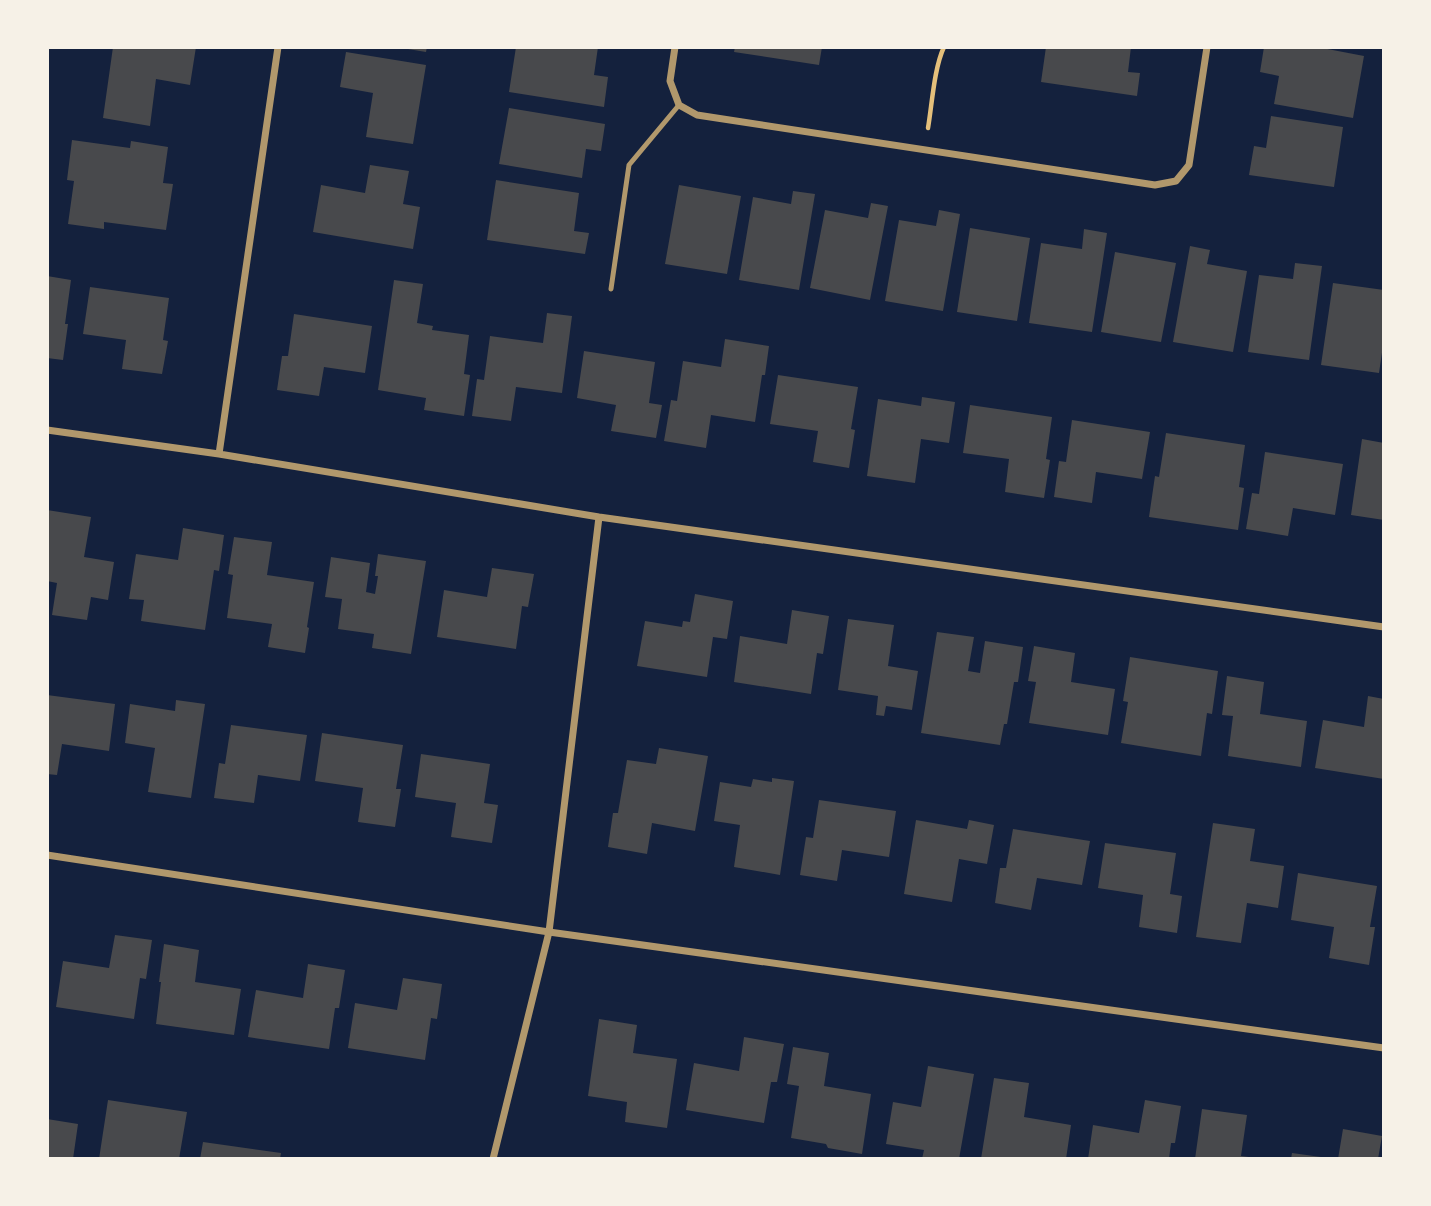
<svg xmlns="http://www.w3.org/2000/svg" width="1431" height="1206" font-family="Jost,sans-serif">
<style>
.building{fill:#48494c}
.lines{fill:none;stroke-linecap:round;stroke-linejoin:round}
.path{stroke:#e5c07b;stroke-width:4.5}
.service{stroke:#b1986c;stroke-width:5}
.minor{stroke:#b1986c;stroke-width:7}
</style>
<rect width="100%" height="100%" fill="#14213d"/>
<!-- building -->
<path class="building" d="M113,47H196L190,85L156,79L150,126L103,118Z
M408,47H427L426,52L408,49Z
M516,47H598L594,75L608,77L604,107L509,92Z
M735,47H822L819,65L734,52Z
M1046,47H1131L1128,72L1140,73L1137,96L1041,82Z
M1264,47H1317L1364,56L1353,118L1274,104L1279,76L1260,72Z
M346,52L426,65L413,144L366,137L373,93L340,87Z
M509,108L605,124L601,151L586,149L582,178L499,164Z
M1271,116L1343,127L1334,187L1249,175L1254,146L1266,148Z
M72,140L130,148L131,141L168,147L163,183L173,184L166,230L104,222V229L68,224L74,181L67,180Z
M370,165L409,171L403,204L420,207L413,249L313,232L321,185L365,193Z
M496,180L579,193L574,231L589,233L585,254L487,240Z
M679,185L741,196L727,274L665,264Z
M793,191L815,194L799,290L739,280L753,197L791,204Z
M871,203L888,206L870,300L810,288L825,210L868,218Z
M939,210L960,214L943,311L885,301L899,220L936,226Z
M970,228L1030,238L1017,321L957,312Z
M1084,229L1107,233L1092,332L1029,323L1041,243L1082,249Z
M1190,246L1210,250L1207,264L1247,271L1233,352L1173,342Z
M1115,252L1176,263L1161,342L1101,332Z
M1295,263L1322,266L1309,360L1248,352L1259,275L1293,279Z
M47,276L71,280L65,324H68L63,360L47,358Z
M394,280L423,284L417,323L433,326L432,330L469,335L464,374L470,375L464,416L424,410L426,398L378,390Z
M1333,283L1384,290V339L1379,373L1321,365Z
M90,287L169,298L163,340L168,341L162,374L122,369L126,340L83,334Z
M547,313L572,316L562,393L516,387L511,421L472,416L477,379L484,380L490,336L543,343Z
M294,314L372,326L365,373L324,367L319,396L277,390L282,356H288Z
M725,339L769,346L765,375H762L755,422L711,415L706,448L664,441L671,400L677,401L683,361L721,367Z
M584,351L655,362L649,403L662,405L656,438L611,431L616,405L577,398Z
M778,375L858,387L851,429L855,430L849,468L813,462L818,431L770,424Z
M922,397L955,402L949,443L921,439L915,483L867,476L878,399L921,406Z
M970,405L1052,417L1046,459L1050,460L1044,498L1005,492L1009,459L963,453Z
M1072,420L1150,432L1142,479L1096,472L1092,503L1054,497L1059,461L1066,462Z
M1166,433L1245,445L1239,487L1244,488L1238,530L1149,517L1155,476L1159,477Z
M1362,439L1384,443V520L1351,515Z
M1265,452L1343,464L1335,515L1293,508L1288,536L1246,529L1252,493L1259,494Z
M47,510L91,517L84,557L114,562L108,600L91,597L87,620L52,615L57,583L47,581Z
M183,528L224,535L219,571L214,570L205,630L141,621L144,600L129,599L136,554L178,560Z
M234,537L272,542L267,575L314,582L307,627L309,628L305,653L268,647L272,624L227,618L233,575L228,574Z
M378,554L426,561L411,654L372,648L374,634L338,629L342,599L325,597L331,557L370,563L366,592L375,594L378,576H375Z
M492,568L534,574L528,607L522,606L516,649L437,637L444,590L487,597Z
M695,594L733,601L727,639L713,637L707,677L637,666L645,621L682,627L683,621L690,622Z
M792,610L829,616L823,654L817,653L811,694L734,682L740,636L787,644Z
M848,619L894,625L888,666L918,671L912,710L886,706L884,716L876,715L878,696L838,690Z
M937,632L974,637L968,671L980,673L985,641L1023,647L1018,682H1014L1007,724H1004L1000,745L921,733Z
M1034,646L1075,653L1071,682L1115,689L1108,735L1029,723L1036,682L1028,681Z
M1130,657L1218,671L1212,714L1207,713L1201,756L1121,743L1128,702L1123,701Z
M1227,676L1264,682L1260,714L1307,721L1301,767L1228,756L1233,716L1222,715Z
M47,695L115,704L109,751L62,744L57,775L47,774Z
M1368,696L1384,699V779L1315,768L1323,720L1364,727Z
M176,700L205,704L191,798L148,792L155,748L125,743L130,704L175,711Z
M231,725L307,735L300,781L258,775L254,803L214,798L219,763L225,764Z
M322,733L403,745L396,789H401L395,827L358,822L363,788L315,781Z
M659,748L708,756L695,831L652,823L647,854L608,847L613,813H618L627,760L656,764Z
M421,754L490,764L484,803L498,805L492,843L451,837L456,803L415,797Z
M772,778L794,781L780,875L734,867L740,825L714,821L720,782L751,787L753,779L772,782Z
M819,800L896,811L889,857L842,850L837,881L800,875L806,837L813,838Z
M916,820L967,829L969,820L994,825L987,864L959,859L952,902L904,894Z
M1213,823L1255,829L1250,861L1284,866L1278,908L1247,903L1241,943L1196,937Z
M1013,829L1090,841L1082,885L1037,878L1031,910L995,903L1000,868H1006Z
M1105,843L1176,853L1170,894L1182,896L1177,933L1139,927L1143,895L1098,888Z
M1298,873L1377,886L1370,927H1375L1369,965L1329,958L1334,927L1291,920Z
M115,935L152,940L146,979L140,978L134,1019L56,1007L63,961L109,968Z
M164,944L199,950L195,982L241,989L234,1035L156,1024L161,982H159Z
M308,964L345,970L339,1008H335L329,1049L248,1037L256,990L303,998Z
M403,978L442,984L437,1019L431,1018L425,1060L348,1048L355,1003L397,1010Z
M599,1019L637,1025L633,1053L677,1059L667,1128L625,1122L627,1102L588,1096Z
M744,1037L784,1044L777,1082H771L764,1123L686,1110L694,1063L739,1071Z
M793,1047L829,1053L824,1086L871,1094L862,1154L828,1148L826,1144L791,1138L799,1086L787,1084Z
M928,1066L974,1074L959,1159H922L924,1150L886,1144L893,1102L921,1107Z
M994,1078L1029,1083L1024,1117L1071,1125L1066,1159H981Z
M108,1100L187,1112L179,1159H99Z
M1145,1100L1181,1106L1175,1143H1171L1169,1159H1088L1093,1125L1139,1133Z
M1202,1109L1247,1115L1241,1156L1249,1157V1159H1195Z
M47,1119L78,1124L73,1159H47Z
M1343,1129L1382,1136L1378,1159H1338Z
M203,1142L281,1153L280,1159H200Z
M1292,1153L1321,1157V1159H1291Z"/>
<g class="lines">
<!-- path -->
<path class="path" d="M928,128C932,105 934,68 944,47"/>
<!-- service -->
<path class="service" d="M611,289L629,165L679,105"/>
<!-- minor -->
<path class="minor" d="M675,47L670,81L679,105L697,115L1155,185L1176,181L1189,165L1207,47
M47,430L219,454L599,517L1384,627
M219,454L278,47
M47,855L549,932L1384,1048
M493,1159L549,932L599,517"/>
</g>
<!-- border -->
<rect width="1431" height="1206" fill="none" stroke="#f6f1e7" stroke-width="98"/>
</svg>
